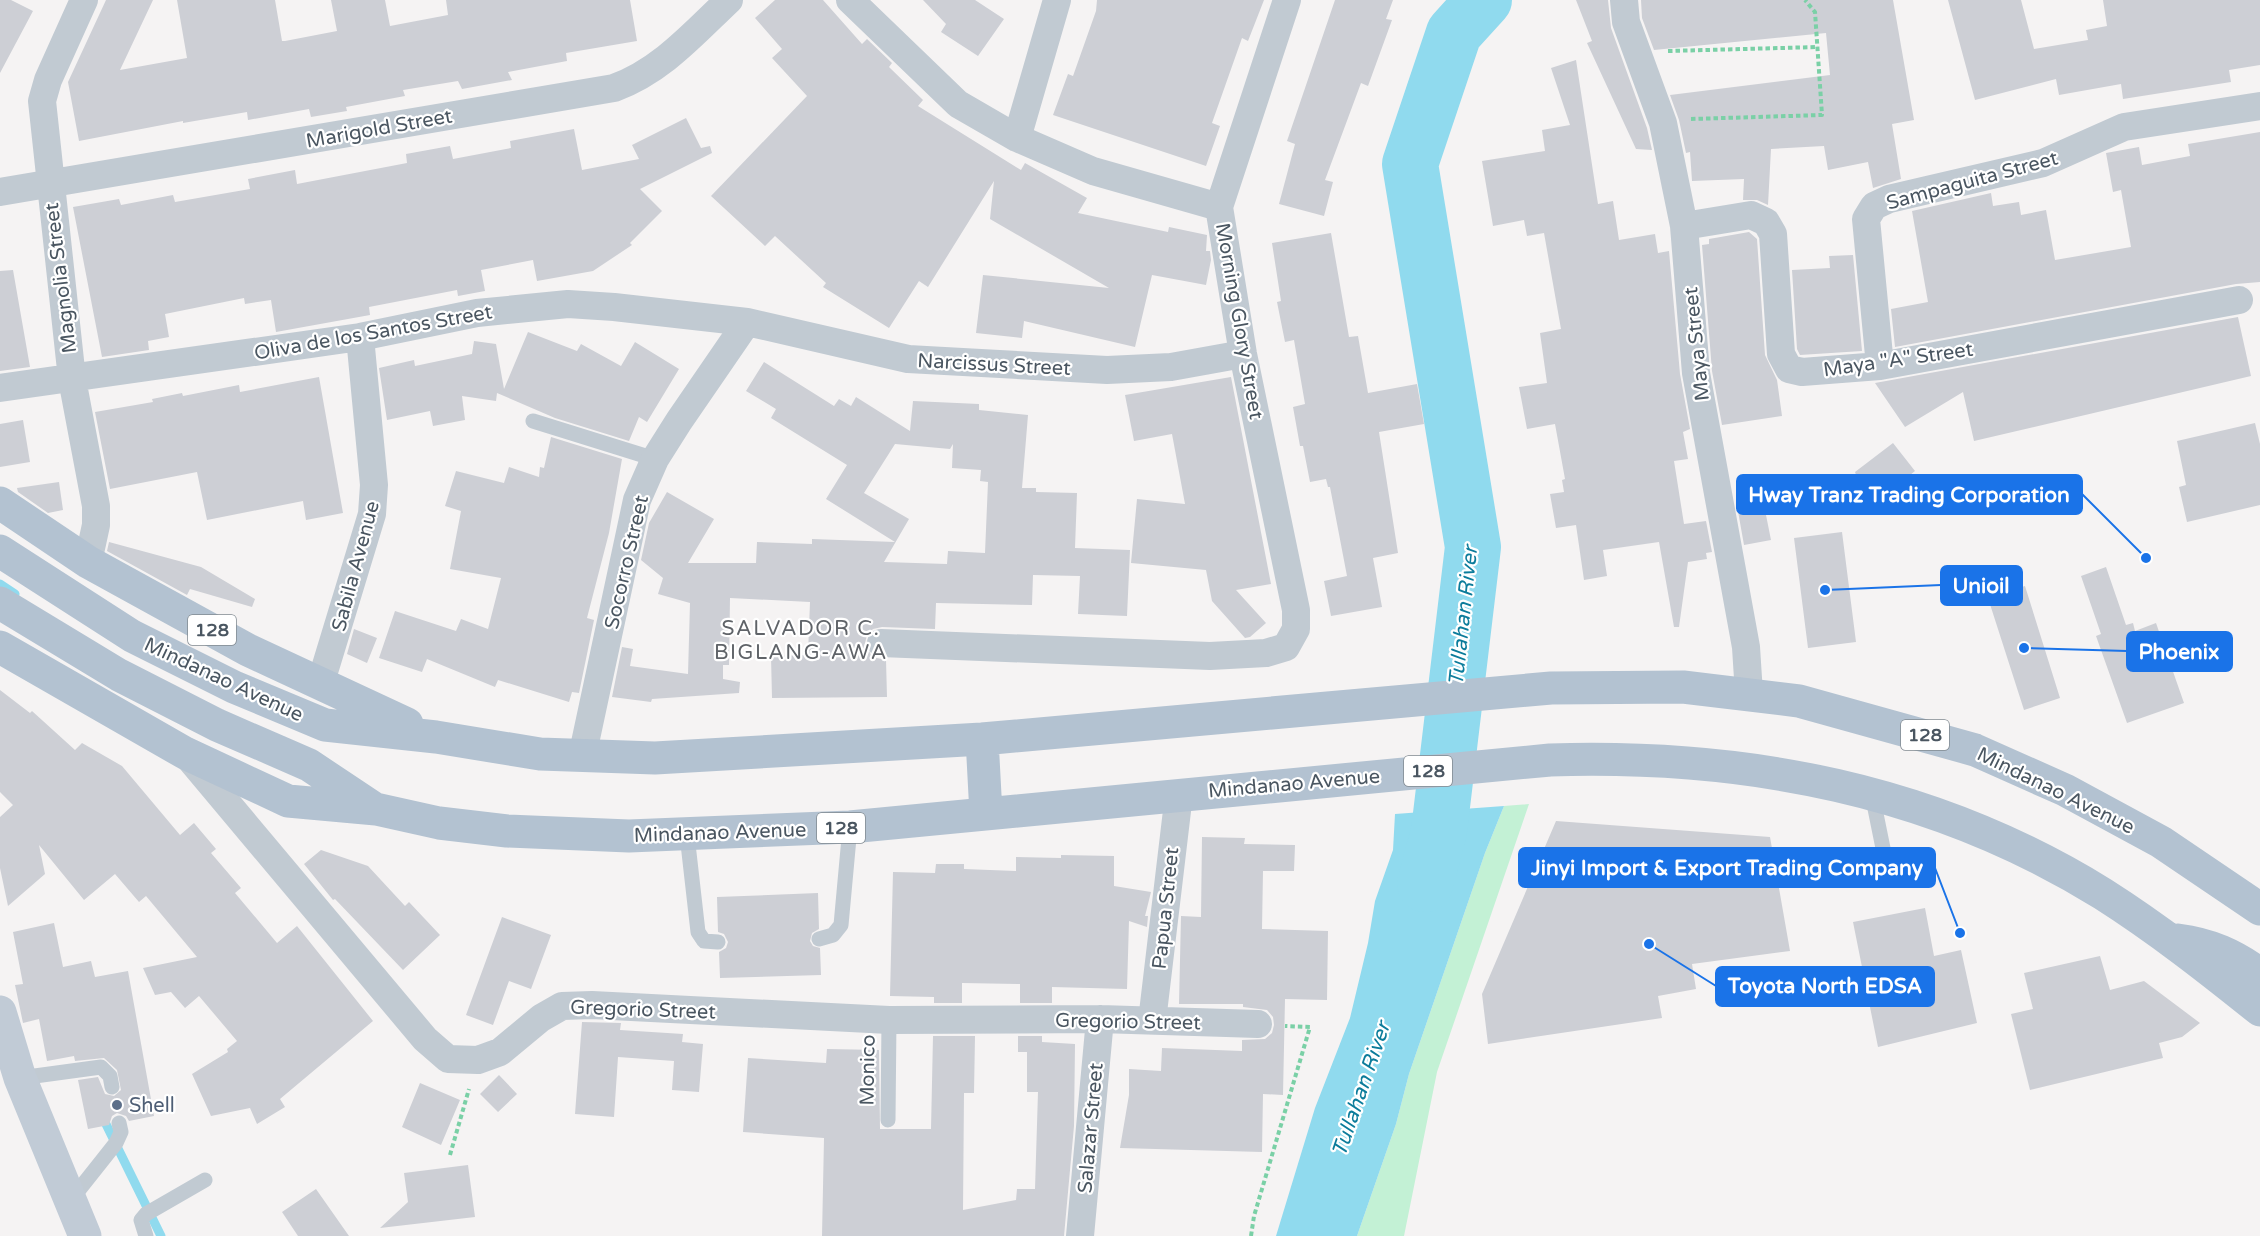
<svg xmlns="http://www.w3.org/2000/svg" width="2260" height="1236" font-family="'Varela Round',sans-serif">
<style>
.green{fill:#c3f1d5}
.water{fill:#90daee}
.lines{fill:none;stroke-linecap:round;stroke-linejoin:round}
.stream{stroke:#90daee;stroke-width:9}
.river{stroke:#90daee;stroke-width:56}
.building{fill:#cdcfd5;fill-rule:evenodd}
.path{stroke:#7ad0a6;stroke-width:4;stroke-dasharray:4.5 3;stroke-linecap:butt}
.lane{stroke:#c1cad2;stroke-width:15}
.street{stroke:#c1cad2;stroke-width:28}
.secondary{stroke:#c1cbd6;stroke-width:33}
.primary{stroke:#b3c2d1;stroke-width:33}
.service-dot{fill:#5c6f8a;stroke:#fff;stroke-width:2}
.labels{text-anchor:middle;stroke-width:4.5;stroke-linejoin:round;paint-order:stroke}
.shield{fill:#fff;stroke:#808990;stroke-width:1.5}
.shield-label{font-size:18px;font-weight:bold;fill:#4a5661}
.street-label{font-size:20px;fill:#4a5661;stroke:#fff}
.service-label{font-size:20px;fill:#4e5e75;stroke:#fff;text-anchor:start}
.water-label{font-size:21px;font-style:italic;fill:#0c7c9b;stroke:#fff}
.neighbourhood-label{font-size:21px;letter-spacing:1.5px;fill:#5f6368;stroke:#fff}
.leader{fill:none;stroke:#1a73e8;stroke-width:2}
.callout-dot{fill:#1a73e8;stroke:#fff;stroke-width:2}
.callout{fill:#1a73e8;stroke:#1a73e8;stroke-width:2}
.callout-label{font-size:21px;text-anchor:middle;font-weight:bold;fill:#fff}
</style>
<rect width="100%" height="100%" fill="#f5f3f3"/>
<!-- green -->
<path class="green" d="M1529,804L1437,1072L1404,1236H1357L1396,1124L1409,1074L1485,853L1504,806Z"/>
<!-- water -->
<path class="water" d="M1504,806L1485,853L1409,1074L1396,1124L1357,1236H1276L1315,1108L1350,1018L1368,943L1375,901L1393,850L1395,814Z"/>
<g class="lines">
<!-- stream -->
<path class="stream" d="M0,584L15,594
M101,1114L161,1236"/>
<!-- river -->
<path class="river" d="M1425,884L1439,831L1473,547L1410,164L1454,33L1484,0"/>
</g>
<!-- building -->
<path class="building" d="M0,0H11L33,11L0,73Z
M106,0H153L120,70L187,58L177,0H275L282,41H285L337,31L331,0H385L390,26L448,15L446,0H630L637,41L566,53L567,61L508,72L512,80L462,89L458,81L403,90L405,96L346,107L347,111L311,117L309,109L248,120L247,112L183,123V121L79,141L68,82Z
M775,0H823L862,44L867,39L892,63L889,67L923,100L918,106L1021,170L1025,163L1087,198L1078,213L1168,232L1169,227L1207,235L1206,251H1210L1211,260L1206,285L1152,275L1135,347L1024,321L1022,338L976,333L983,275L1109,288L990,219L994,181L928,287L919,281L889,328L823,287L826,283L775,236L765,246L711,196L807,96L772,58L782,49L755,18Z
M923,0H975L1004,19L978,56L941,32L946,24Z
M1097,0H1264L1248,41L1242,38L1212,123L1220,126L1206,166L1053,115L1068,74L1073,76L1096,11Z
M1335,0H1393L1386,19L1392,20L1368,86L1361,83L1325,180L1333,182L1324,216L1279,204L1295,144L1287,141Z
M1576,0H1608L1611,28L1647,128L1652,150L1636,149L1587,43L1592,41Z
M1641,0H1893L1914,120L1892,124L1901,179L1873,188L1868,162L1828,170L1824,146L1771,149L1768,205L1757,200H1743L1744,179L1692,181L1690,152L1686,153L1679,120L1670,95L1830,75L1826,33L1654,50L1642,18Z
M1948,0H2021L2034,49L2088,40L2086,30L2107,26L2103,0H2260V65L2229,70L2231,82L2123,99L2121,84L2059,95L2056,79L1975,100Z
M1576,60L1598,204L1613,201L1619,240L1655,234L1658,253L1669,251L1680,374L1690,429L1683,432L1688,459L1674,461L1684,524L1706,521L1712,552L1706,553L1707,559L1688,562L1679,627H1674L1659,542L1603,550L1607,576L1584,580L1576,525L1556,528L1550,494L1564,492L1562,480L1565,479L1555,424L1527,429L1519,387L1547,383L1540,333L1561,329L1544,233L1527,236L1524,220L1493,226L1482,161L1545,151L1542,130L1570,125L1551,68Z
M686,118L701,148L710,146L712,153L640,189L662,211L630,243L632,245L593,271L537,281L533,260L481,270L485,291L458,296L457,290L369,307L370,315L276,332L271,300L245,304L244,298L165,314L169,337L148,341L149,350L102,357L73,207L119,199L121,205L173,195L175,202L250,189L248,179L295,170L297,184L407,163L406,154L450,146L453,159L511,148L510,141L574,129L582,170L639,159L632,145Z
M2260,132V282L2236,284L1895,347L1891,309L1928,302L1912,211L1991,193L1993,206L2019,202L2021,215L2046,210L2055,260L2131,247L2121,190L2113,192L2106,153L2139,147L2142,165L2190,156L2188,144Z
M1749,232L1757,239L1765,355L1777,380L1782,416L1722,425L1712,371L1702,245L1709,244V239Z
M1331,233L1349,337L1358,336L1368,393L1417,384L1424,424L1379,432L1398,553L1373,558L1382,607L1331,616L1324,581L1347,576L1330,487H1328L1326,479L1310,482L1303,446H1300L1293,407L1305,404L1294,340L1285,342L1277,302L1281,301L1272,243Z
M1853,255L1862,351L1800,355L1797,349L1792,270L1830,268L1829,256Z
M13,270L30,367L0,371V271Z
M2238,317L2251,376L1974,441L1963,392L1905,427L1875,383Z
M528,332L577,351L581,344L621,366L635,342L679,369L647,422L639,417L629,441L555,418L497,393L496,401L462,396L465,420L433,426L430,411L387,420L379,368L414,360L415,366L472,354L474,341L496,344L504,389Z
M764,362L834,406L839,399L851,406L856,397L910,431L913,401L979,404V410L1028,415L1022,488H1036V492L1077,493L1075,548L1130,550L1127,616L1078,614L1080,576L1033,575L1032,605L936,603L935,629L882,627L873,629L867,635L865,643L872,657L886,660L887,697L772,698L771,656L808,655L810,602L730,598L729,665H723V679L740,682L739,693L652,699L651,702L612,697L622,647L633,649L630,666L688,674L690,603L658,594L663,578L641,560L649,523L667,492L714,519L688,563H756L757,542L812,544V539L895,542L826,499L847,465L771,418L776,409L746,391ZM895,444L950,449L953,444L952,468L981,470L980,481L988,482L985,553L948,551L947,564L884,562L909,519L864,493Z
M319,377L343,513L306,520L303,501L207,520L197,472L110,489L95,412L153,402L152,399L182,393L183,396L239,385L240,392Z
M1231,377L1271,584L1236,590L1266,623L1250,637L1245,638L1212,601L1206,570L1131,563L1137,499L1185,504L1172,434L1134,441L1125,395Z
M23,420L30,462L0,467V424Z
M2255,423L2260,444V505L2187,522L2179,487L2186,485L2177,441Z
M551,437L622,459L609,533L587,618L594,620L579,693L572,692L569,702L498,680L495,687L427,659L422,672L379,658L395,611L456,631L461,619L488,629L501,578L450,569L461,511L445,506L456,471L504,483L509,467L539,477L540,467L544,468Z
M1893,443L1915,471L1868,509L1855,472Z
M59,482L63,510L48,513L18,492L17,488Z
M1762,495L1771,540L1744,545L1736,500Z
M1842,532L1856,642L1808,648L1794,538Z
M109,542L201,567L255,599L252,607L190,589L187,595L107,551Z
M2106,567L2126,625L2133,623L2135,631L2156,623L2184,703L2127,723L2096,636L2101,634L2081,576Z
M2025,586L2060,698L2024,710L1988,598Z
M354,629L377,638L367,663L347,654Z
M0,690L30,713L32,711L75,750L82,743L122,766L180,835L194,823L216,849L211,853L241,888L235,893L277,943L297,926L373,1021L280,1099L285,1107L257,1124L250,1108L211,1116L192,1074L228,1052L227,1049L237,1041L199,996L185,1008L171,992L155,995L143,968L197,957L146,896L139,902L115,874L84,900L39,845L45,874L8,906L0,868V817L13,805L0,792Z
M1556,821L1770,837L1790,951L1692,964L1696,989L1658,996L1662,1018L1488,1044L1482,994Z
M1202,837L1245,838L1244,844L1295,845L1294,871H1263L1262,929L1328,931L1327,1000L1285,999L1283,1095L1263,1094L1262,1152L1120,1148L1129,1095V1069L1161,1071L1162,1048L1242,1051V1040L1265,1039L1272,1033L1274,1025L1273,1017L1267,1010L1243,1007V1004H1179L1181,916L1201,917Z
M321,850L368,866L405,906L409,902L440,935L403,970L335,899L333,900L304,864Z
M1061,855L1114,856V886L1151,892L1145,916H1148L1147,927L1129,921L1127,989L1052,987V1003H1020V984L962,983V1003H934V997L890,996L893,872L935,873L936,864H964V869L1016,871V857L1061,858Z
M818,893L819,929L812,933L810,941L813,946L820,948L821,975L720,978L719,952L726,948L728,942L724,934L718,932L717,897Z
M1925,908L1934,956L1961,950L1977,1023L1878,1047L1853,922Z
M502,917L551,935L531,989L509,981L493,1025L466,1015Z
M54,923L63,967L91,961L95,977L128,971L154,1116L129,1121L126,1116L117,1113L112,1116L109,1125L88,1129L78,1080L98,1077L105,1094L114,1096L121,1090L117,1070L104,1058L75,1061L74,1056L47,1061L39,1019L23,1023L15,985L23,984L13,932Z
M2100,956L2110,990L2144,981L2200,1023L2182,1037L2159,1043L2163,1058L2030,1090L2011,1014L2033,1009L2024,973Z
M582,1022L621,1023L620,1030L683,1034L682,1042L703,1044L699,1092L672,1090L674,1061L618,1057L614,1117L575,1114Z
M933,1036H975L974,1093H964L963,1210L1016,1200L1017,1189H1035L1038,1092H1027V1052H1018V1036H1042V1042L1075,1044L1074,1126L1064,1236H822L824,1138L743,1132L748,1058L826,1063L827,1049L879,1050L880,1129H931Z
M499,1075L517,1094L498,1112L480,1094Z
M420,1083L460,1100L441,1145L402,1127Z
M468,1165L475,1217L380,1228L408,1202L404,1173Z
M316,1189L349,1236H298L282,1212Z"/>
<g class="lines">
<!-- path -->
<path class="path" d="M1668,51L1818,47
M1691,119L1822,115L1815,12L1805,0
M450,1155L469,1089
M1251,1236L1254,1216L1310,1027L1285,1026"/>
<!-- lane -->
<path class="lane" d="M533,421L655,459
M1872,794L1885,858
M687,835L698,932L704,941L718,942
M819,939L833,935L841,925L850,827
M20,1078L101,1067L110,1076L112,1087
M888,1120L889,1020
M70,1201L116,1143L121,1132L119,1123
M146,1236L141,1220L146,1214L205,1180"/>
<!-- street -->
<path class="street" d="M84,0L48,80L42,101L72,379L96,506V525L88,562
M850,0L958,104L1017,138L1093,171L1219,207
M1624,0L1626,22L1663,123L1684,226L1696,373L1746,647L1749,694
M1017,138L1057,0
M0,192L614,88C661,71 693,34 729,0
M1684,226L1751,215L1766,222L1773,234L1781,354L1789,369L1802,372L1880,366L2239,300
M1880,366L1866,219L1874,206L1889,199L2043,163L2124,127L2260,106
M0,388L360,337L477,313L568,304L614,307L747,322L908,359L1107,370L1171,367L1243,354
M881,643L1210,656L1266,653L1286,647L1296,629V610L1243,354L1219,207L1287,0
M320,685L372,514L374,485L360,337
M185,753L425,1039L448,1059L478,1060L500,1052L541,1018L562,1006L592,1005L889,1020L1100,1019L1258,1024
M582,757L637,500L655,459L679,421L747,322
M1152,1021L1179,794
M1080,1236L1100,1019"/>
<!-- secondary -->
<path class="secondary" d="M0,1012L20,1078L85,1236"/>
<!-- primary -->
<path class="primary" d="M0,503L88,562L248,650L407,724
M0,551L132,636L234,687L325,725L436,737L540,754L655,758L982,739L1551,688L1683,687L1799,701L1975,750L2065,790L2161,842L2260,909
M0,603L119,675L217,725L309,765L372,807
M0,647L185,753L288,801L376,809L439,823L507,831L629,836L850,827L1550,760C1746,754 1934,789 2103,894C2158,929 2209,969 2260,1010
M982,739L986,814
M2178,940C2210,944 2234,955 2260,974"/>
</g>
<!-- markers -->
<circle class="service-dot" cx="117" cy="1105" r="6"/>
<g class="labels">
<!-- shield labels -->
<g class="shield">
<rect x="188" y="615" width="48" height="30" rx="4.5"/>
<rect x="1901" y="720" width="48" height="30" rx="4.5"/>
<rect x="1404" y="756" width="48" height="30" rx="4.5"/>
<rect x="817" y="813" width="48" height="30" rx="4.5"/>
</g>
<g class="shield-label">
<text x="212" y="636">128</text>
<text x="1925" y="741">128</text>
<text x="1428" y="777">128</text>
<text x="841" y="834">128</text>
</g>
<!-- street labels -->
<g class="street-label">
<text transform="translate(379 128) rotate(-10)" y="7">Marigold Street</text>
<text transform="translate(1972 180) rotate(-15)" y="7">Sampaguita Street</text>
<text transform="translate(60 278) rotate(-97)" y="7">Magnolia Street</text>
<text transform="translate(1240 321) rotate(80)" y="7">Morning Glory Street</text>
<text transform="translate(373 332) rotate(-10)" y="7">Oliva de los Santos Street</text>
<text transform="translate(1696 344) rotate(-96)" y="7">Maya Street</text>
<text transform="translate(1898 359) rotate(-8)" y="7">Maya "A" Street</text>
<text transform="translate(994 364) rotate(3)" y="7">Narcissus Street</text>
<text transform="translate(626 562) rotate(-77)" y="7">Socorro Street</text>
<text transform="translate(355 566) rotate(-75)" y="7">Sabila Avenue</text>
<text transform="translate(224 679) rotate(25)" y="7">Mindanao Avenue</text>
<text transform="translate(1294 783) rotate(-5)" y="7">Mindanao Avenue</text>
<text transform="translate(2056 790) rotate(26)" y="7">Mindanao Avenue</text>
<text transform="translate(720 832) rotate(-2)" y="7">Mindanao Avenue</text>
<text transform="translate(1165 908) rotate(-84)" y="7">Papua Street</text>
<text transform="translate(643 1009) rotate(2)" y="7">Gregorio Street</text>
<text transform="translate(1128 1021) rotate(1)" y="7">Gregorio Street</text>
<text transform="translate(867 1070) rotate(-89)" y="7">Monico</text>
<text transform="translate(1090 1128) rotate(-85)" y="7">Salazar Street</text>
</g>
<!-- service labels -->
<g class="service-label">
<text x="129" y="1112">Shell</text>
</g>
<!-- water labels -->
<g class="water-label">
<text transform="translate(1463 616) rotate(-84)" y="7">Tullahan River</text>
<text transform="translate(1361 1089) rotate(-71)" y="7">Tullahan River</text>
</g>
<!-- neighbourhood labels -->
<g class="neighbourhood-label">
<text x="801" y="635">SALVADOR C.<tspan x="801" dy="24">BIGLANG-AWA</tspan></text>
</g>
</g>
<!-- callouts -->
<path class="leader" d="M2146 558L2082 494M1825 590L1941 585M2024 648L2127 651M1960 933L1935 868M1649 944L1716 986"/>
<g class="callout-dot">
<circle cx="2146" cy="558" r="6"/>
<circle cx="1825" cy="590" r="6"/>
<circle cx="2024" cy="648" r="6"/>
<circle cx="1960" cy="933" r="6"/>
<circle cx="1649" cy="944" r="6"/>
</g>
<g class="callout">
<rect x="1737" y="475" width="345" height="39" rx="6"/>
<rect x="1941" y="566" width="81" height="39" rx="6"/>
<rect x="2127" y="632" width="105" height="39" rx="6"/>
<rect x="1519" y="848" width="416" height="39" rx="6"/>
<rect x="1716" y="967" width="218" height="39" rx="6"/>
</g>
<g class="callout-label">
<text x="1909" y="502">Hway Tranz Trading Corporation</text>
<text x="1981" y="593">Unioil</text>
<text x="2179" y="659">Phoenix</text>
<text x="1727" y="875">Jinyi Import &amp; Export Trading Company</text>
<text x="1825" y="993">Toyota North EDSA</text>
</g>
</svg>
